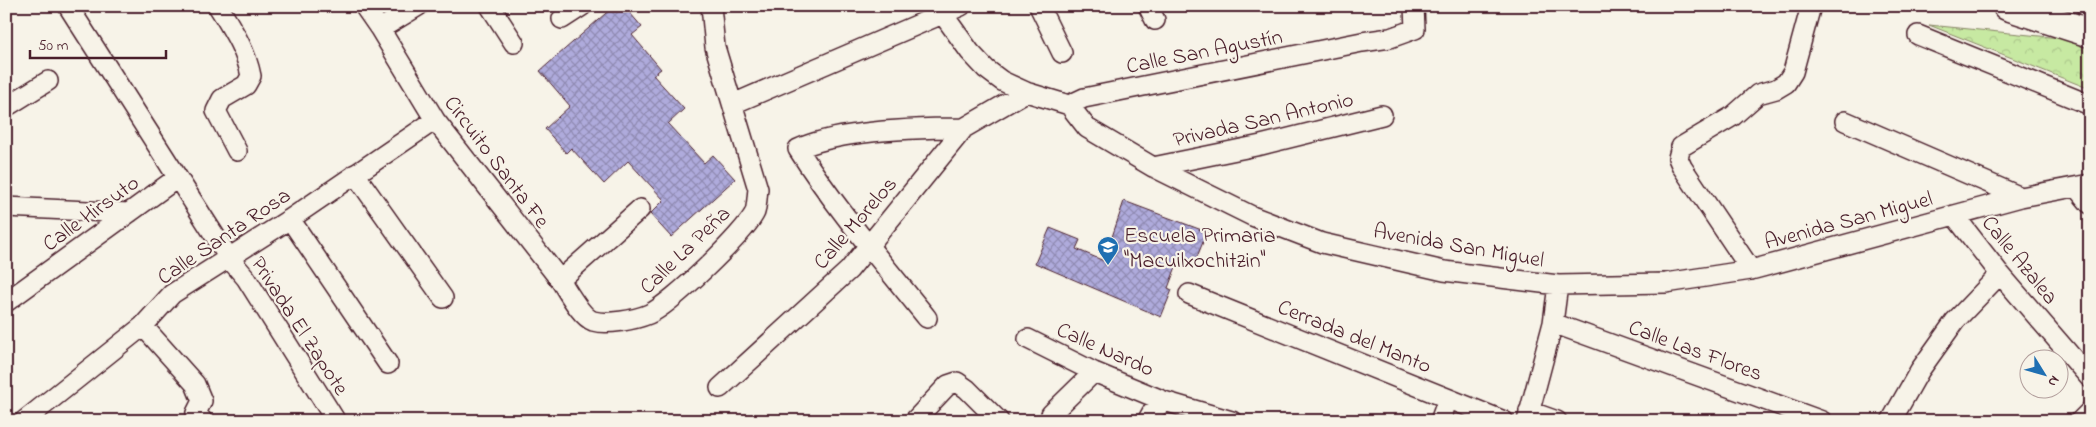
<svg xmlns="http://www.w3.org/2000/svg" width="2096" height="427" font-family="'Indie Flower',sans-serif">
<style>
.park{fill:url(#park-crowns);stroke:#888466}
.building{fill:url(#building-cross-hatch);stroke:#4a1f2b}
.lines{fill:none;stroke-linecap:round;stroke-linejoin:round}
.street-casing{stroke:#4a1f2b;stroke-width:22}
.secondary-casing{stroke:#4a1f2b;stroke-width:31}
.street{stroke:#f7f3e8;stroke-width:19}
.secondary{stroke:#f7f3e8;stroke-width:28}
.labels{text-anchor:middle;stroke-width:4.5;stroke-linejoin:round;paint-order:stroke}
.street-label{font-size:22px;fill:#4a1f2b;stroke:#f7f3e8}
.poi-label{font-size:22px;fill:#4a1f2b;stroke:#f7f3e8;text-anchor:start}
</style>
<defs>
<pattern id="park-crowns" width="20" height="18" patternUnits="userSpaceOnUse" patternTransform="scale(1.25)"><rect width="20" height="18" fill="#c7e9a2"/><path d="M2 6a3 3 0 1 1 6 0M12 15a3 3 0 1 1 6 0" fill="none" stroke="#acc78c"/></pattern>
<pattern id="building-cross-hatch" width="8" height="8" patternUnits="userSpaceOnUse" patternTransform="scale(1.25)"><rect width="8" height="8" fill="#afabdc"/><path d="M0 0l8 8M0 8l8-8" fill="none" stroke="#908bb3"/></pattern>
</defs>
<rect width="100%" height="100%" fill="#f7f3e8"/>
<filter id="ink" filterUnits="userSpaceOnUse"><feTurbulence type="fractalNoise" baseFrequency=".02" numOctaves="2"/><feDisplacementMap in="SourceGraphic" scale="10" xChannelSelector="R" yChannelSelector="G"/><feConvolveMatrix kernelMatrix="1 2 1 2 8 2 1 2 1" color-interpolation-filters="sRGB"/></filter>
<g filter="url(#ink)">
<!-- park -->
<path class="park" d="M1929,25L2090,41V89Z"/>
<!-- building -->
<path class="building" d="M614,6H624L642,27L632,35L661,69L653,75L684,109L668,124L704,163L713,155L735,179L671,237L650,214L664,200L628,161L604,184L571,148L566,153L545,129L570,106L540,71Z
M1124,201L1207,232L1195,262L1180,256L1168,288L1172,290L1161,317L1035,263L1050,228L1080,240L1076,249L1104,261Z"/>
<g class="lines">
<!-- street casing -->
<g class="street-casing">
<path id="street" d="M68,6L229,258L246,278L334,418
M218,6C232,29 246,50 251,76L246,85L222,99L216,111L237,151
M364,6L380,29L435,120L560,280C567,290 581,317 593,321C607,325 635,320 649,314C670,305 746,232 755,212C757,205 757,196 758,189L715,47L711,6
M490,6L514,43
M937,6L970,52L986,69L1002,81L1026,92L1069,105L1087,128L1153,167L1252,216L1322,243L1444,271L1558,285L1666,283L1751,270L2021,197L2090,184
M1039,6L1062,53
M1148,6L1155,20
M2086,6L2090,8
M562,19L582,6
M380,29L418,6
M1918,35L2090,105
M733,104L961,6
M1069,105L1084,98L1362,42L1390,38L1415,29L1414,6
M6,107L48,81
M1845,121L2021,197
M1153,167L1261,145L1382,115
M355,174L443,298
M2076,187L2090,204
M6,207L129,213
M1954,215L2000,274L2090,378
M290,219L388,364
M1751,270L1682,167L1678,158L1681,147L1733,116L1758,94L1776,89L1786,83L1793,72L1811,6
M560,280L640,209
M1189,294L1504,421
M6,302L177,178
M927,318C883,263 836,209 798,149C839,130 918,128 964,128
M1553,323L1822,421
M143,326L195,384L202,401L196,413L203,421
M1028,339L1094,372L1164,401L1232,421
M720,388L849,270L964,128L1026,92
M1529,411L1557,421
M1051,414L1094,372
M24,421L143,326L172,294L290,219L435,120
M914,421L948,385L957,382L967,389L999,421
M1147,421L1152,412L1164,401
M1440,421L1448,399
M1527,421L1553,323L1558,285
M1891,421L1920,370L1955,321L2000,274
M2080,421L2090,411"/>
</g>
<!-- secondary casing -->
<g class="secondary-casing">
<path id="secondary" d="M2007,6L2090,33"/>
</g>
<!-- street -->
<use href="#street" class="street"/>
<!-- secondary -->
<use href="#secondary" class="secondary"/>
</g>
</g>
<!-- icons -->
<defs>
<g id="school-pin" transform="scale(1.125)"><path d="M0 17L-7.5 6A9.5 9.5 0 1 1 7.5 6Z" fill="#1f6fb2" stroke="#f7f3e8"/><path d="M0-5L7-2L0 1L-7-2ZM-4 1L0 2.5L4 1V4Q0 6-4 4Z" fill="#fff"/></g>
</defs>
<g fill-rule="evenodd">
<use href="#school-pin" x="1108" y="247"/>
</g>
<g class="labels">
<!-- street labels -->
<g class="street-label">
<text transform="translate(1204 50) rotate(-11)" y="8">Calle San Agustín</text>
<text transform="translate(1263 118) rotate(-13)" y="8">Privada San Antonio</text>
<text transform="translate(498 161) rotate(53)" y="8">Circuito Santa Fe</text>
<text transform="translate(90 212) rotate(-36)" y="8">Calle Hirsuto</text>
<text transform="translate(1848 219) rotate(-15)" y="8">Avenida San Miguel</text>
<text transform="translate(854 222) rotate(-49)" y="8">Calle Morelos</text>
<text transform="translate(223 235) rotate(-34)" y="8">Calle Santa Rosa</text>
<text transform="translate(1459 244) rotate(10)" y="8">Avenida San Miguel</text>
<text transform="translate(684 249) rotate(-44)" y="8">Calle La Peña</text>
<text transform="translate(2021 259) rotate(51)" y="8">Calle Azalea</text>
<text transform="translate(301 325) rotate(57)" y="8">Privada El Zapote</text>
<text transform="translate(1355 335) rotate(22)" y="8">Cerrada del Manto</text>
<text transform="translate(1106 348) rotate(24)" y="8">Calle Nardo</text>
<text transform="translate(1696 349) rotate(20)" y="8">Calle Las Flores</text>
</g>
<!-- poi labels -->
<g class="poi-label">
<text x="1124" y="242">Escuela Primaria<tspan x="1124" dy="25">"Macuilxochitzin"</tspan></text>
</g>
</g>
<!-- margin -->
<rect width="2096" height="427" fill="none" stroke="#f7f3e8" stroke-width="25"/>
<rect x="12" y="12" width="2071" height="402" fill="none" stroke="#4a1f2b" stroke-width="2" filter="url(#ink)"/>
<!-- north arrow -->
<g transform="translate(2044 374) rotate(127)"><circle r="24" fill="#f7f3e8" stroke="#b29e9c"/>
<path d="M0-4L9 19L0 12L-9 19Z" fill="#1f6fb2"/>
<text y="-8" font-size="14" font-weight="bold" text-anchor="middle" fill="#4a1f2b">N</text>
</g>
<!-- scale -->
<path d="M30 50v8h136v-8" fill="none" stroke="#4a1f2b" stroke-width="2.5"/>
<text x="38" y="50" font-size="15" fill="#4a1f2b" stroke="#f7f3e8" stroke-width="4" paint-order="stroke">50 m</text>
</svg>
